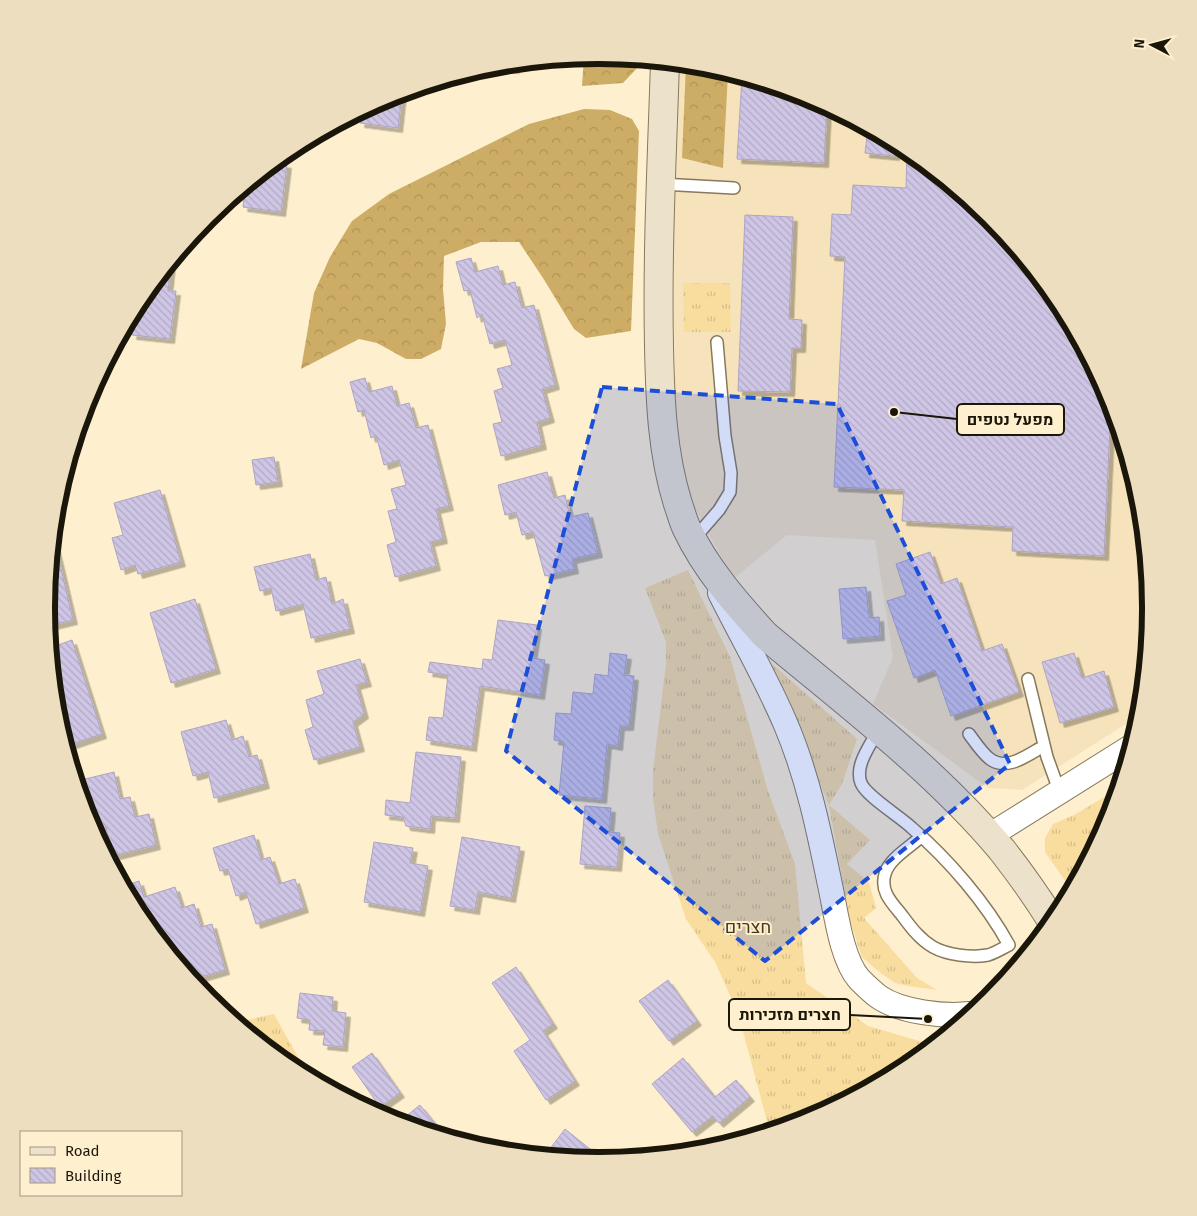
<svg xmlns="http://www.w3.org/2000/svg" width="1197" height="1216" font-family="'Fira Sans',Heebo,sans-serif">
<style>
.built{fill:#f6e3bb}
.grass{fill:url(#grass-tufts)}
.forest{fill:url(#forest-crowns)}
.building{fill:url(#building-back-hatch);stroke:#ada4c4;filter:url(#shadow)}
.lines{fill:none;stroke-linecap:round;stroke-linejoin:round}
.lane-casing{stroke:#87795b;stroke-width:14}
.street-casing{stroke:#87795b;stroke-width:26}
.secondary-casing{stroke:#87795b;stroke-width:30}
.lane{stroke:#fff;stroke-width:11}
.street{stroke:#fff;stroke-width:24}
.secondary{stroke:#ece2cc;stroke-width:28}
.marked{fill:#1d4ed8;fill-opacity:0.2;stroke:#1d4ed8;stroke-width:4;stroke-dasharray:10 6;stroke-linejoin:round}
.labels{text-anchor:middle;stroke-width:4;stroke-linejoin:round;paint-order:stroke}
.quarter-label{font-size:18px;fill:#45391d;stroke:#feefce}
.rim{fill:none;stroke:#1b160a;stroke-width:6}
.leader{fill:none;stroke:#1b160a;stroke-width:2}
.callout-dot{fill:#1b160a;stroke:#feefce;stroke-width:2}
.callout{fill:#feefce;stroke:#1b160a;stroke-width:2}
.callout-label{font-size:16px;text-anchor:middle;font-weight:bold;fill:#1b160a}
</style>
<defs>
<pattern id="grass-tufts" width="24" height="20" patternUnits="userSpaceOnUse" patternTransform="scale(1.25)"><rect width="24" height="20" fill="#f9dd9f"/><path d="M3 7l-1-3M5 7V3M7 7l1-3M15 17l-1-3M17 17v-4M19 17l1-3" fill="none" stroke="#d5bd88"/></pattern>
<pattern id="forest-crowns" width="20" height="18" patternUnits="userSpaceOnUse" patternTransform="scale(1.25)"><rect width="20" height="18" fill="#cdad65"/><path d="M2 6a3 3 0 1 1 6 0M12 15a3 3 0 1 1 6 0" fill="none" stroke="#af9456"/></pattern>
<pattern id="building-back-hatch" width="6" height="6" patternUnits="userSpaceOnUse" patternTransform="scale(1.25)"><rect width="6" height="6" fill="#cfc6e6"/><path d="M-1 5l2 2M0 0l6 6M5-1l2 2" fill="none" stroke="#b1a9c4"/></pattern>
<filter id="shadow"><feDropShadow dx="4.5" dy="4.5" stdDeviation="0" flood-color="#0004"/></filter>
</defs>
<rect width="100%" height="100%" fill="#feefce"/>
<!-- built -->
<path class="built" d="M678,64L707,66L810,98L906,149L989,218L1058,301L1109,397L1140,501L1151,608L1140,715L1022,790L988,788L873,704L893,657L875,540L787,535L733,579L689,497L676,427L672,218Z"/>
<!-- grass -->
<path class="grass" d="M683,283H730L731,332H684Z
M688,570L730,657L768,791L795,864L806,983L868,1026L933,1045L905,1067L810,1118L755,1135L767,1121L738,1013L715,962L686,919L658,834L653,798V770L666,664V642L645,588Z
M762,655L857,739L842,784L829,805L870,840L847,864L869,882L876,908L864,918L917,978L937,990L908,986L895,983L878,971L862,957L850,921L829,806L807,749Z
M1118,789L1109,820L1071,889L1045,852V838L1053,824L1074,815Z
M274,1014L299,1059L320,1082L291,1067L237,1022Z"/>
<!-- forest -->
<path class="forest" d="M599,56L638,60V67L623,83L582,86L584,57Z
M686,64L707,66L728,73L723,168L682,158Z
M584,109L610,110L632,119L639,131L631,331L586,338L574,329L543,278L519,242H481L444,256L443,289L446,324L441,349L421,359H406L377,343L359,339L301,369L314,293L330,257L352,221L389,194L529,124Z"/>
<!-- building -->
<path class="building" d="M516,64L515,69L490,67L491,66Z
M742,77L810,98L827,107L824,163L737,159Z
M402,93L398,128L360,123L362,111L387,98Z
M868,129L896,144L895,156L865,153Z
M907,151L989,218L1058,301L1109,397L1111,405L1104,556L1012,551L1013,527L902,521L904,490L834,487L845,257L830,256L832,214L851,215L853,185L906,188Z
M279,159L278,163L287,164L281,212L243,207L245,187Z
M745,215L793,217L789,319L802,320L801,348H792L790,392L738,391Z
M471,258L475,272L498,266L503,285L515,282L522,308L534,305L555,385L542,389L550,418L537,422L542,445L501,456L493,424L502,422L494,391L503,388L497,369L512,365L505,340L490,344L482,314L477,318L470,290L464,291L456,262Z
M171,263L168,291H176L170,339L132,335L135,310L139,301Z
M365,378L369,392L392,386L397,406L409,403L416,428L428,425L449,506L436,509L443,539L430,542L436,566L395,577L387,545L396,542L388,511L397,509L391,489L406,485L399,460L384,465L376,435L371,438L364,410L358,412L350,382Z
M274,457L278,482L256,485L252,460Z
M547,472L554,498L565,495L570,517L588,513L598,553L572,559L574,569L545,576L533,532L522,535L516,512L505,515L498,485Z
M160,490L181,562L138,574L135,565L121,570L112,538L123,535L114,503Z
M53,535L73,620L48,626L46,608Z
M930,552L941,584L957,578L982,651L1002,644L1019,692L951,716L935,670L914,678L887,601L906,595L896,564Z
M310,554L316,580L326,577L332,604L343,599L350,629L311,638L303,604L276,611L271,588L260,591L254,567Z
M866,587L869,618L879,617L880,636L843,639L839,589Z
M195,599L216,669L171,683L150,613Z
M498,620L537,625L532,658L545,660L540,695L480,686L472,747L426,740L429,717L443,718L448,675L428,672L430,662L482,669L483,659L492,660Z
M72,640L102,734L66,746L57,715L50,648Z
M610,653L627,655L624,675L634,676L629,726H620L618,746L607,744L602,799L559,795L564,742L554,740L556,713L571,714L573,692L593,694L595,674L608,676Z
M1074,653L1082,678L1104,671L1114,707L1060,723L1042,662Z
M360,659L367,682L356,685L364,714L353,722L360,747L314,760L305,730L313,727L306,700L324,694L317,671Z
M226,720L232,740L243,736L249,757L257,755L265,784L214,798L208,772L193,776L181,732Z
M416,752L461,757L455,818L431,816L430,829L406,826L403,817L385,815L386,800L410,803Z
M114,772L120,799L130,797L135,817L149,814L156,845L112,856L106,827L94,830L88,819L77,781Z
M585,806L611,808L609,832L620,833L617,867L580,864Z
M254,835L261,860L270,857L279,884L295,879L304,908L256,924L246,892L236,896L228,869L220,871L213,848Z
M462,837L520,847L511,898L478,892L475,910L450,906Z
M374,842L413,848L410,863L428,866L420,912L364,902Z
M139,881L144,897L175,887L182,908L194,904L201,927L212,924L225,970L197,978L194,969L185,971L139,915L124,886Z
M516,967L553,1024L543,1031L575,1081L546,1100L514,1051L530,1040L492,983Z
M668,980L697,1021L669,1041L639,1001Z
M300,993L333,997L332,1011L346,1013L343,1047L323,1045L325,1031L309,1030L310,1020L297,1018Z
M372,1053L400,1093L380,1107L352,1067Z
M683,1058L715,1097L736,1080L750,1097L719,1123L713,1116L692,1132L652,1084Z
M420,1105L445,1136L400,1121Z
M565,1129L600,1157L598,1160L557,1156L549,1150Z"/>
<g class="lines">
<!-- lane casing -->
<g class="lane-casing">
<path id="lane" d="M661,184L734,188
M693,540L719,510L730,492L731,473L725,436L717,342
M1028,679L1047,757L1060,793
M878,730C871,745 854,765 861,783C866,796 901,817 912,828C949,860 986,903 1009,945C1003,948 995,953 988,955C972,958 947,955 933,947C919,939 910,926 901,914C891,902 880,891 885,874C889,859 910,847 922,836
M969,734C975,742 982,753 990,759C1007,772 1029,754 1044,746"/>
</g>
<!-- street casing -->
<g class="street-casing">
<path id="street" d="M720,593C742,637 767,680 786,725C808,777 819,831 830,885C836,912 841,958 859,979C865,985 872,992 879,997C901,1012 944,1017 970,1014
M989,836L1131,747"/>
</g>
<!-- secondary casing -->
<g class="secondary-casing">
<path id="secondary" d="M665,62C662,157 657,252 659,346C660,399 662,453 678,504C681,512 683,521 687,529C706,569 735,602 765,635C846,703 933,768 1002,850C1020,873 1037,897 1052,921"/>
</g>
<!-- lane -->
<use href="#lane" class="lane"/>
<!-- street -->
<use href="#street" class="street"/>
<!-- secondary -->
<use href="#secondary" class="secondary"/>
</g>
<!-- marked area -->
<path class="marked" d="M602,387L837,404L1010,764L765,961L506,751Z"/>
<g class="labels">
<!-- quarter labels -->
<g class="quarter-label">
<text x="748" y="933">חצרים</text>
</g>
</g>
<!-- crop -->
<path d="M0 0H1197V1216H0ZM598 64H599A543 543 0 0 1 1142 607V609A543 543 0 0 1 599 1152H598A543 543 0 0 1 55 609V607A543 543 0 0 1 598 64Z" fill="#ecdebe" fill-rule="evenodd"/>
<path class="rim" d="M598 64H599A543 543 0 0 1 1142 607V609A543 543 0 0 1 599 1152H598A543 543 0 0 1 55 609V607A543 543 0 0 1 598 64Z"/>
<!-- callouts -->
<path class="leader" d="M894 412L957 419M928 1019L850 1015"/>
<g class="callout-dot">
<circle cx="894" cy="412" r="5"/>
<circle cx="928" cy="1019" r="5"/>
</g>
<g class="callout">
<rect x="957" y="404" width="107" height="31" rx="5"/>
<rect x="729" y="999" width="121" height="31" rx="5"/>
</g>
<g class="callout-label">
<text x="1010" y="425">מפעל נטפים</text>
<text x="790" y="1020">חצרים מזכירות</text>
</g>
<!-- legend -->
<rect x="20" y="1131" width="162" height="65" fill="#feefce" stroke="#a39880"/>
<rect x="30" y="1147" width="25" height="8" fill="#ece2cc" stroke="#a39880"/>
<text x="65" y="1156" font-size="15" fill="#1b160a">Road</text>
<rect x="30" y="1168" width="25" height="15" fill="url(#building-back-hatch)" stroke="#a39880"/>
<text x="65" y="1181" font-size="15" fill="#1b160a">Building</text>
<!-- north arrow -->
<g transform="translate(1152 45) rotate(276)" stroke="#feefce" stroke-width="4" paint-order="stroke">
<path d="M0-4L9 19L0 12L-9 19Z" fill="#1b160a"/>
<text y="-8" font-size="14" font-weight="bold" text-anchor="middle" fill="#1b160a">N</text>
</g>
</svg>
